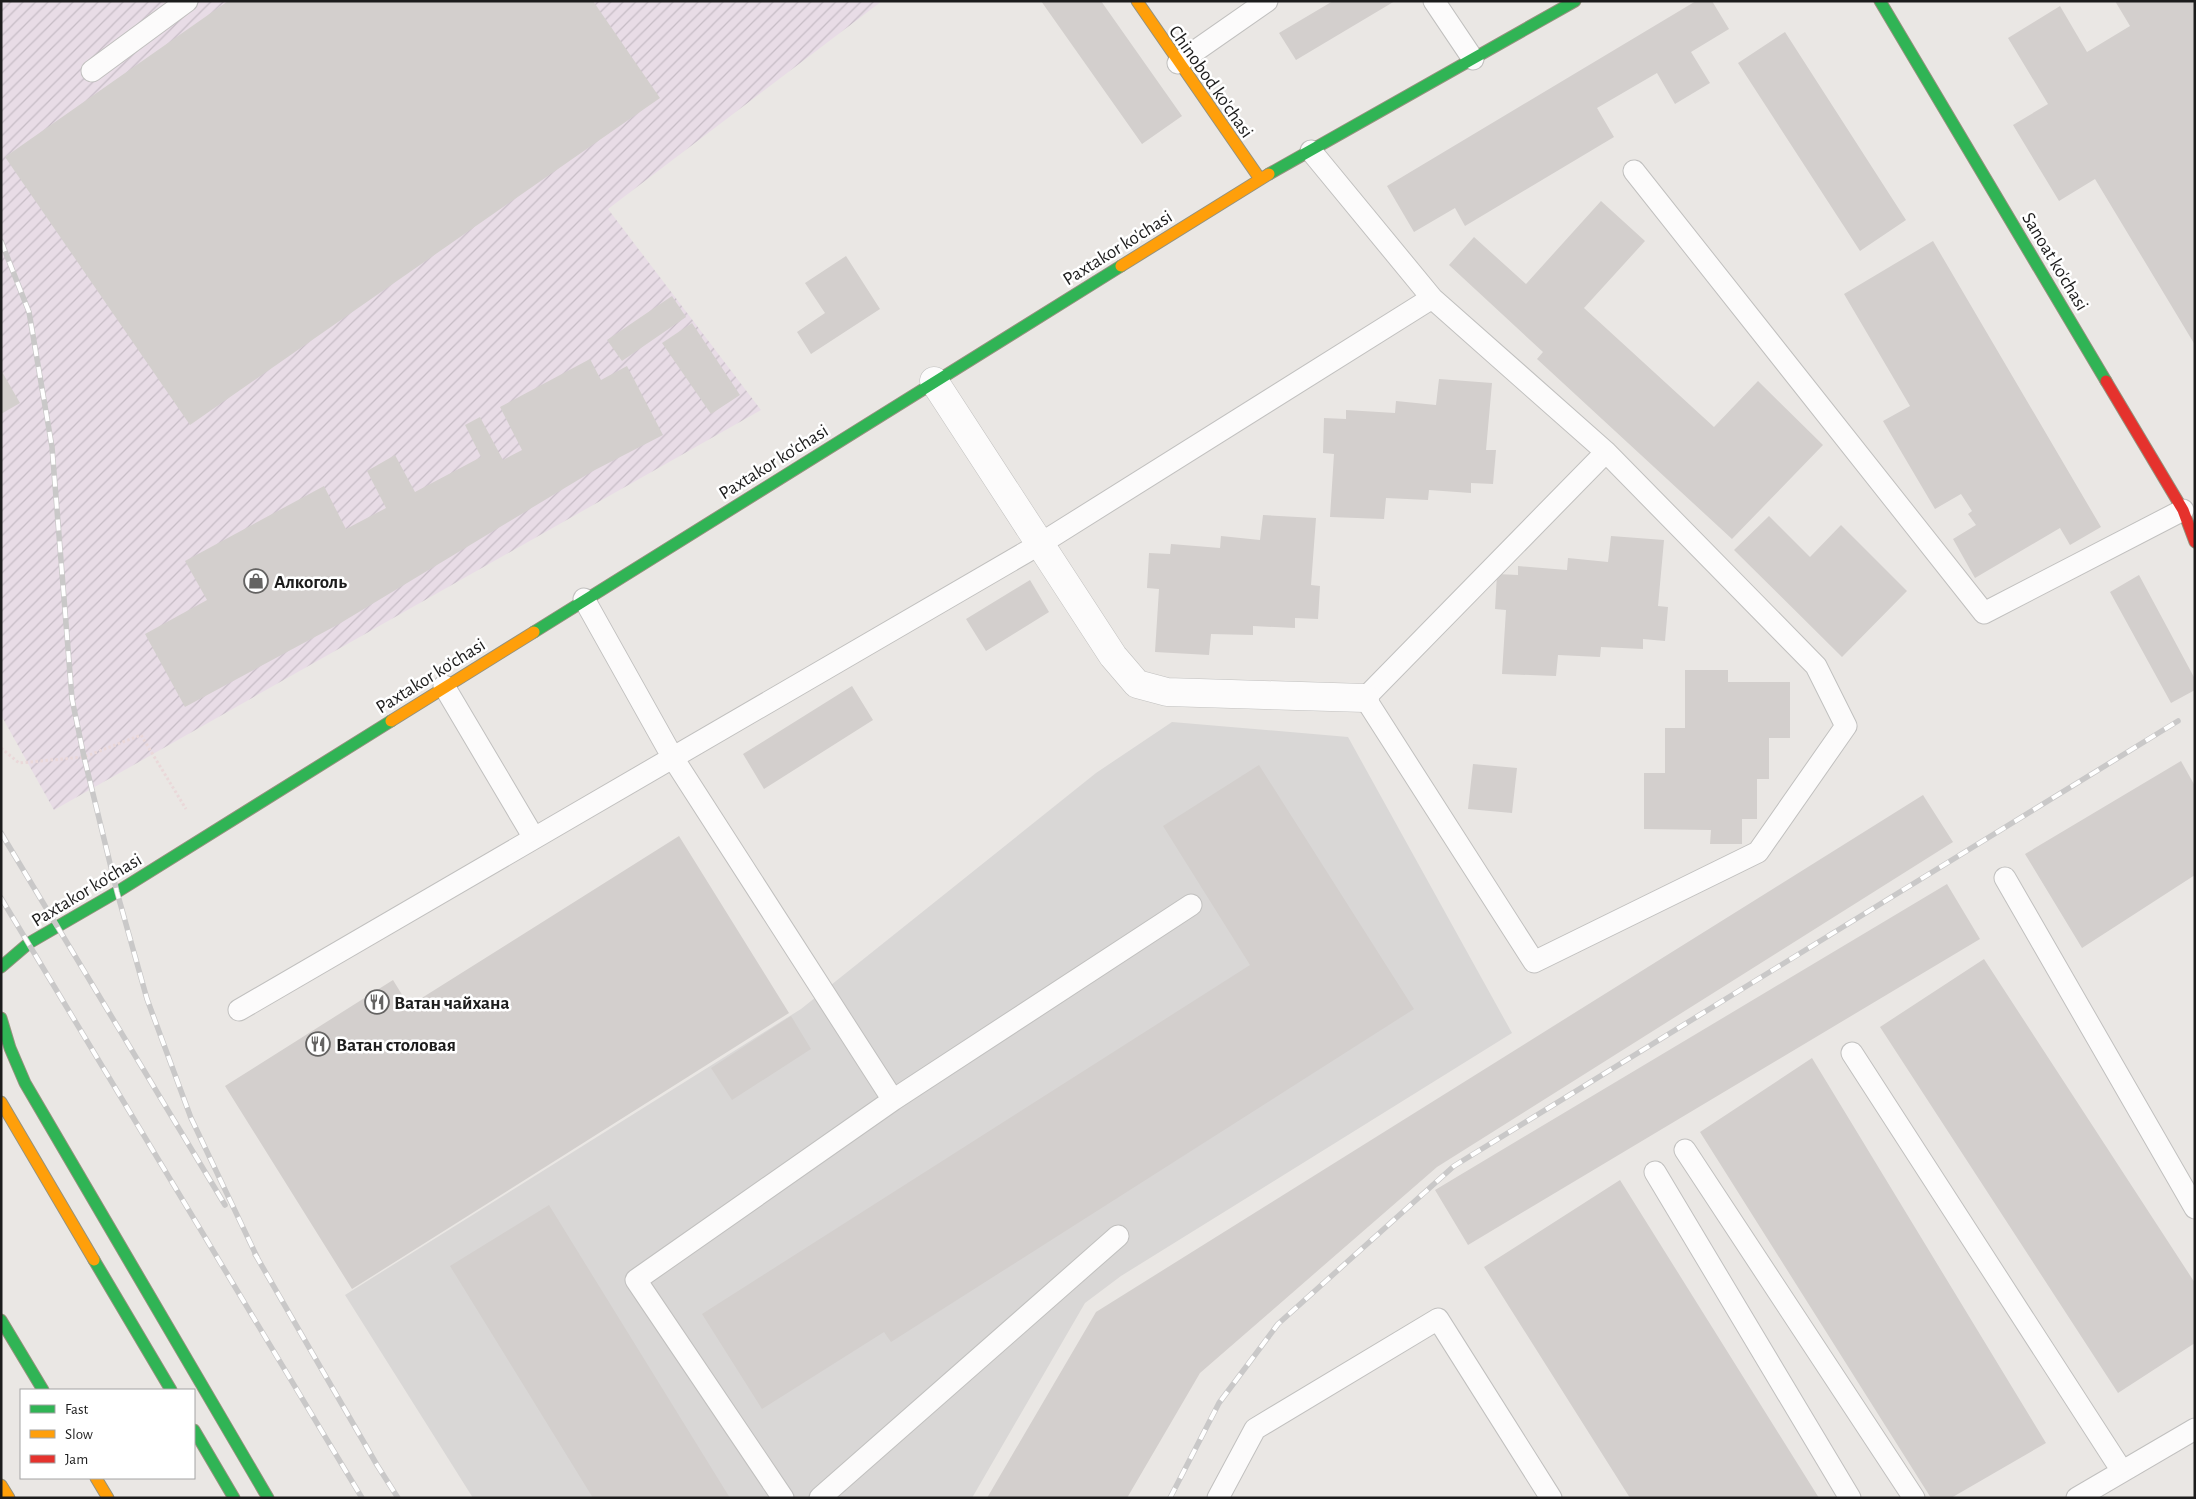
<svg xmlns="http://www.w3.org/2000/svg" width="2196" height="1499" font-family="'Alegreya Sans',sans-serif">
<style>
.residential{fill:#d9d7d6}
.industrial{fill:url(#industrial-furrows)}
.building{fill:#d3cfcd}
.lines{fill:none;stroke-linecap:round;stroke-linejoin:round}
.lane-casing{stroke:#c1c0bf;stroke-width:23}
.street-casing{stroke:#c1c0bf;stroke-width:29}
.fast-casing{stroke:#94917d;stroke-width:13}
.slow-casing{stroke:#94917d;stroke-width:13}
.jam-casing{stroke:#94917d;stroke-width:13}
.path{stroke:#ead8d9;stroke-width:3;stroke-dasharray:2.5 2.5;stroke-linecap:butt}
.lane{stroke:#fcfbfb;stroke-width:21}
.street{stroke:#fcfbfb;stroke-width:28}
.fast{stroke:#30b455;stroke-width:11}
.slow{stroke:#ff9f0a;stroke-width:11}
.jam{stroke:#e5322d;stroke-width:11}
.rail-casing{stroke:#c9c8c8;stroke-width:5.5}
.rail{stroke:#fff;stroke-width:4;stroke-dasharray:11;stroke-linecap:butt}
.labels{text-anchor:middle;stroke-width:5;stroke-linejoin:round;paint-order:stroke}
.street-label{font-size:19px;fill:#1c1c1c;stroke:#fff}
.poi-label{font-size:19px;font-weight:bold;fill:#1c1c1c;stroke:#fff;text-anchor:start}
</style>
<defs>
<pattern id="industrial-furrows" width="10" height="10" patternUnits="userSpaceOnUse" patternTransform="scale(1.25)"><rect width="10" height="10" fill="#e8dce6"/><path d="M-1 1l2-2M0 10L10 0M9 11l2-2" fill="none" stroke="#c6bcc5"/></pattern>
</defs>
<rect width="100%" height="100%" fill="#eae7e4"/>
<!-- residential -->
<path class="residential" d="M1172,722L1348,737L1512,1033L1121,1276L1085,1303L972,1498H473L345,1295L801,1009L1096,773Z"/>
<!-- industrial -->
<path class="industrial" d="M1,1H882L608,209L761,410L54,810L1,715Z"/>
<!-- building -->
<path class="building" d="M228,1H593L660,98L190,425L5,157Z
M1041,1H1101L1182,116L1142,144Z
M1333,1H1395L1296,60L1279,33Z
M1696,1H1712L1729,29L1691,52L1710,83L1675,104L1657,73L1597,108L1614,137L1465,226L1455,208L1414,232L1387,186Z
M2115,1H2195V345L2095,179L2059,201L2013,125L2048,104L2008,38L2060,6L2087,52L2130,26Z
M1785,32L1906,220L1860,251L1738,63Z
M1601,201L1645,241L1584,308L1714,427L1758,381L1823,445L1732,539L1537,359L1543,352L1449,265L1474,237L1526,284Z
M1933,241L2101,527L2070,545L2060,528L1975,578L1953,539L1976,525L1968,514L1972,511L1961,494L1935,509L1883,421L1910,406L1844,294Z
M846,256L880,309L811,354L797,332L825,313L805,283Z
M672,296L686,317L622,361L607,340Z
M692,323L740,395L711,414L662,343Z
M590,359L601,380L627,366L663,435L593,471L339,624L185,707L145,634L207,600L185,561L324,486L346,529L386,508L367,471L395,455L415,492L481,457L465,425L480,417L503,460L522,450L500,407Z
M1,370L20,403L1,414Z
M1439,379L1492,383L1486,450H1496L1493,484L1471,483V493L1429,490L1428,500L1386,498L1384,519L1330,517L1334,454L1323,453L1324,418L1346,419V410L1395,413L1396,401L1436,405Z
M1263,515L1316,518L1311,585L1320,586L1318,619L1295,618V628L1253,626V635L1211,634L1209,655L1155,652L1159,589L1147,588L1149,553L1170,554L1171,544L1220,548L1221,536L1260,540Z
M1769,516L1810,557L1841,525L1907,591L1842,657L1734,550Z
M1611,536L1664,540L1658,606L1668,607L1665,641L1643,639V649L1601,647L1600,657L1558,655L1556,676L1502,674L1506,610L1495,609L1497,574L1518,575V566L1567,570L1568,558L1608,562Z
M2139,575L2195,679V690L2171,703L2110,592Z
M1030,580L1049,612L986,651L966,619Z
M1685,670H1728V682H1790V738H1769V779H1757V819H1742V844H1710L1711,830L1644,829V773H1665V728H1685Z
M852,686L873,720L764,789L743,754Z
M2181,761L2195,786V875L2082,948L2025,854Z
M1473,764L1517,768L1512,813L1468,809Z
M1259,765L1414,1009L891,1342L884,1332L762,1409L702,1314L1250,965L1163,826Z
M1923,795L1953,842L1437,1167L1200,1373L1127,1498H987L1096,1312Z
M679,836L789,1013L352,1289L225,1086L393,980L409,1006Z
M1947,884L1980,939L1468,1245L1435,1190Z
M1984,959L2195,1283V1343L2118,1393L1880,1027Z
M791,1016L811,1049L732,1100L711,1068Z
M1812,1058L2046,1443L1951,1498H1931L1700,1132Z
M1620,1180L1819,1498H1630L1484,1267Z
M549,1205L730,1498H593L450,1266Z"/>
<g class="lines">
<!-- lane casing -->
<g class="lane-casing">
<path id="lane" d="M1434,1L1473,59
M1178,63L1267,1
M92,71L187,1
M1311,151L1432,298
M1634,171L1984,613L2183,510
M584,599L673,758L893,1100L1191,905
M444,686L534,838
M2005,878L2195,1208
M239,1010L1040,544L1432,298L1606,452L1816,666L1846,726L1758,852L1534,962L1365,698L1606,452
M1852,1053L2122,1471
M1685,1150L1914,1498
M1655,1172L1850,1498
M783,1498L636,1280L893,1100
M820,1498L1118,1236
M1218,1498L1255,1429L1438,1319L1551,1498
M2077,1498L2195,1429"/>
</g>
<!-- street casing -->
<g class="street-casing">
<path id="street" d="M934,381L1113,656L1137,684L1167,692L1365,698"/>
</g>
<!-- fast casing -->
<g class="fast-casing">
<path id="fast" d="M1880,1L2106,381
M1269,174L1575,1
M534,632L1121,266
M1,967L29,943L117,892L391,721
M1,1018L10,1048L25,1083L268,1498
M94,1260L171,1390
M1,1320L43,1390
M194,1430L234,1498"/>
</g>
<!-- slow casing -->
<g class="slow-casing">
<path id="slow" d="M1137,1L1260,179
M1121,266L1269,174
M391,721L534,632
M1,1102L94,1260
M96,1478L108,1498
M1,1485L9,1498"/>
</g>
<!-- jam casing -->
<g class="jam-casing">
<path id="jam" d="M2106,381L2183,510L2195,542"/>
</g>
<!-- path -->
<path class="path" d="M1,748L19,763L84,757L141,735L186,809"/>
<!-- lane -->
<use href="#lane" class="lane"/>
<!-- street -->
<use href="#street" class="street"/>
<!-- fast -->
<use href="#fast" class="fast"/>
<!-- slow -->
<use href="#slow" class="slow"/>
<!-- jam -->
<use href="#jam" class="jam"/>
<!-- rail casing -->
<g class="rail-casing">
<path id="rail" d="M1,241L29,312L52,447L72,699L84,757L117,892L147,999L191,1118L258,1259
M1,833L225,1205
M1,898L362,1498
M255,1254L377,1465L398,1498
M1170,1498L1219,1403L1278,1324L1454,1166L2178,721"/>
</g>
<!-- rail -->
<use href="#rail" class="rail"/>
</g>
<!-- icons -->
<defs>
<g id="shop-ring" transform="scale(1.25)"><circle r="9.5" fill="#fff" stroke="#646362" stroke-width="1.5"/><path d="M-5-2.5h2.3a2.7 3.5 0 0 1 5.4 0H5L5.5 6h-11ZM-1.5-2.5h3a1.5 2.3 0 0 0-3 0Z" fill="#646362"/></g>
<g id="restaurant-ring" transform="scale(1.25)"><circle r="9.5" fill="#fff" stroke="#646362" stroke-width="1.5"/><path d="M-5-6h1v4h1v-4h1v4h1v-4h1v5L-1.5 .5V6h-2V.5L-5-1ZM5-6V6H3V1.5H1.5Q1.5-4 5-6Z" fill="#646362"/></g>
</defs>
<g fill-rule="evenodd">
<use href="#shop-ring" x="256" y="581"/>
<use href="#restaurant-ring" x="377" y="1002"/>
<use href="#restaurant-ring" x="318" y="1044"/>
</g>
<g class="labels">
<!-- street labels -->
<g class="street-label">
<text transform="translate(1212 81) rotate(55)" y="7">Chinobod ko'chasi</text>
<text transform="translate(1117 247) rotate(-32)" y="7">Paxtakor ko'chasi</text>
<text transform="translate(2056 261) rotate(59)" y="7">Sanoat ko'chasi</text>
<text transform="translate(773 461) rotate(-32)" y="7">Paxtakor ko'chasi</text>
<text transform="translate(430 675) rotate(-32)" y="7">Paxtakor ko'chasi</text>
<text transform="translate(86 889) rotate(-31)" y="7">Paxtakor ko'chasi</text>
</g>
<!-- poi labels -->
<g class="poi-label">
<text x="274" y="588">Алкоголь</text>
<text x="394" y="1009">Ватан чайхана</text>
<text x="336" y="1051">Ватан столовая</text>
</g>
</g>
<!-- border -->
<rect width="2196" height="1499" fill="none" stroke="#1c1c1c" stroke-width="5"/>
<!-- legend -->
<rect x="20" y="1389" width="175" height="90" fill="#ffffff" stroke="#a4a4a4"/>
<rect x="30" y="1405" width="25" height="8" fill="#30b455" stroke="#a4a4a4"/>
<text x="65" y="1414" font-size="15" fill="#1c1c1c">Fast</text>
<rect x="30" y="1430" width="25" height="8" fill="#ff9f0a" stroke="#a4a4a4"/>
<text x="65" y="1439" font-size="15" fill="#1c1c1c">Slow</text>
<rect x="30" y="1455" width="25" height="8" fill="#e5322d" stroke="#a4a4a4"/>
<text x="65" y="1464" font-size="15" fill="#1c1c1c">Jam</text>
</svg>
